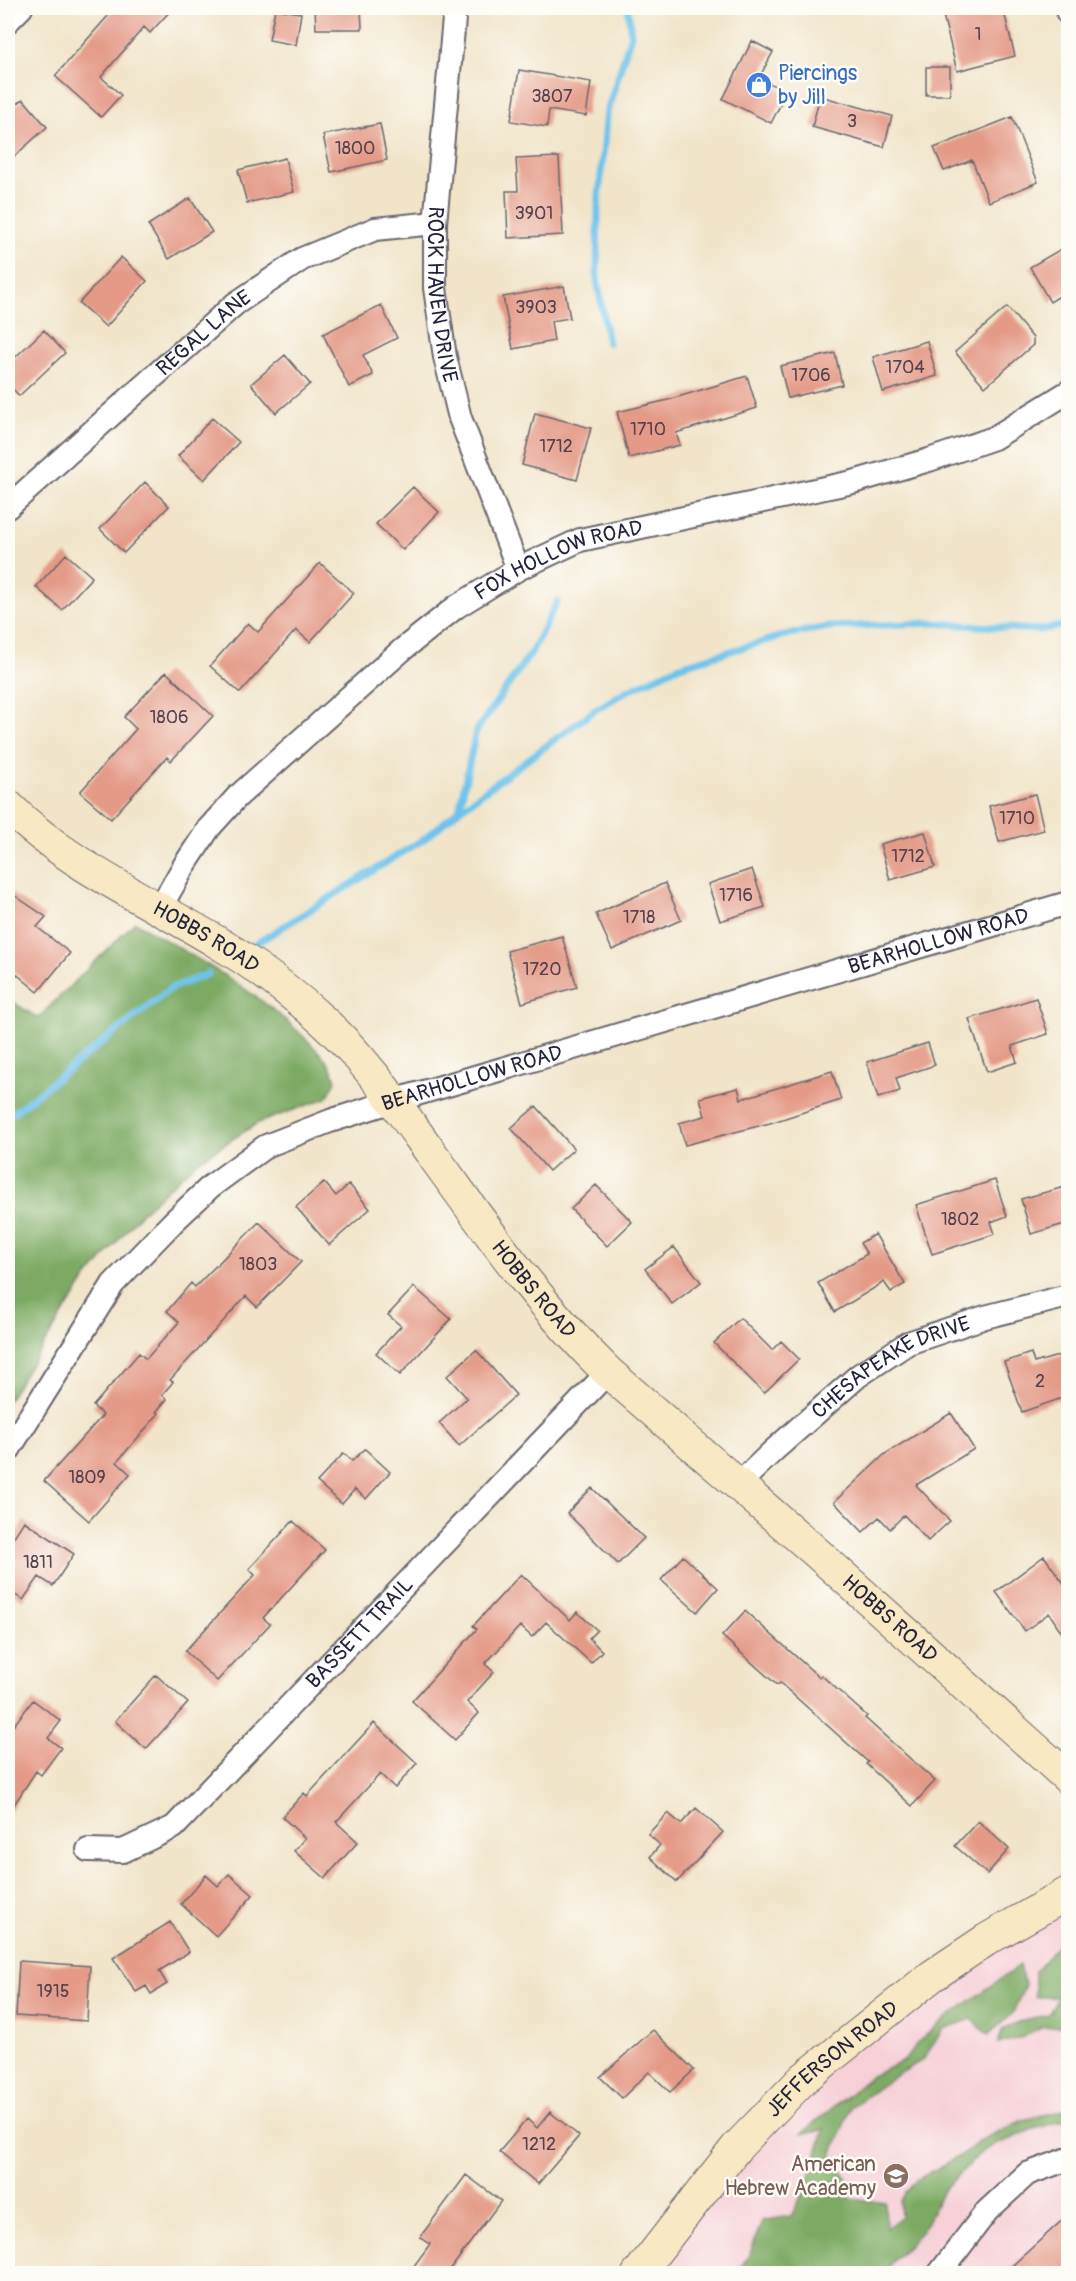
<svg xmlns="http://www.w3.org/2000/svg" width="1076" height="2281" font-family="Pangolin,sans-serif">
<style>
.built{fill:#f6cfd7}
.forest{fill:#7daa63;stroke:#50664f;stroke-width:1.5}
.lines{fill:none;stroke-linecap:round;stroke-linejoin:round}
.stream{stroke:#6ec3eb;stroke-width:7}
.building{fill:#e49a87}
.street-casing{stroke:#6a666d;stroke-width:26}
.secondary-casing{stroke:#6a666d;stroke-width:34}
.street{stroke:#fff;stroke-width:22}
.secondary{stroke:#f8e8c3;stroke-width:32}
.labels{text-anchor:middle;stroke-width:5;stroke-linejoin:round;paint-order:stroke}
.number-label{font-size:18px;fill:#52404e}
.shop-label{font-size:21px;fill:#366cbe;stroke:#fdfcf7;text-anchor:start}
.street-label{font-size:21px;fill:#22223b;stroke:#fdfcf7}
.education-label{font-size:21px;fill:#785e54;stroke:#fdfcf7;text-anchor:end}
</style>
<rect width="100%" height="100%" fill="#fdfcf7"/>
<filter id="ink" filterUnits="userSpaceOnUse"><feTurbulence type="fractalNoise" baseFrequency=".0167" numOctaves="2"/><feDisplacementMap in="SourceGraphic" scale="12" xChannelSelector="R" yChannelSelector="G"/><feConvolveMatrix kernelMatrix="1 2 1 2 8 2 1 2 1" color-interpolation-filters="sRGB"/></filter>
<filter id="wash" filterUnits="userSpaceOnUse"><feTurbulence type="fractalNoise" baseFrequency=".008" numOctaves="4" result="noise"/><feDisplacementMap in="SourceGraphic" scale="24" xChannelSelector="R" yChannelSelector="G"/><feGaussianBlur stdDeviation="1.35" result="paint"/><feColorMatrix in="noise" values="0 0 0 0 0 0 0 0 0 0 0 0 0 0 0 0 0 1.4 0 .05"/><feComposite in="paint" operator="in"/></filter>
<g filter="url(#wash)">
<rect width="100%" height="100%" fill="#f1e4c9"/>
<!-- built -->
<path class="built" d="M1068,1893V2273L645,2274L803,2079Z"/>
<!-- forest -->
<path class="forest" d="M135,922C195,958 258,990 308,1041C321,1055 331,1062 336,1081L327,1098L258,1123L198,1161L141,1213L84,1282L8,1400V999L38,1018Z
M1068,1941V2026L1043,2027L1023,2037L998,2044L1002,2030L1023,2020L1048,2015L1058,1997H1035V1971L1059,1944Z
M1020,1965L1025,1985L1013,2013L988,2035L972,2019L943,2029L923,2060L892,2078L851,2107L832,2155L850,2183V2198L885,2203L886,2228L901,2217L900,2201L916,2180L963,2154L983,2139L1023,2120L1068,2109V2119L1031,2130L984,2150L944,2189L922,2231L890,2264L887,2273H736L750,2254L762,2221L791,2216L808,2184L824,2129L801,2134L870,2077L905,2060L918,2042L946,2018Z"/>
<g class="lines">
<!-- stream -->
<path class="stream" d="M608,343L597,279L598,207L607,112L631,35L628,8
M459,810L476,731L531,653L557,602
M257,943L424,839L459,810L595,710L625,692L680,666L789,634L829,627L933,623L1038,630L1068,625
M8,1117L171,988L208,974"/>
</g>
<g id="blocks">
<!-- building -->
<path class="building" d="M115,8H173L150,33L144,27L101,77L121,95L101,117L55,76Z
M315,8H361L362,29H316Z
M955,8H1003L1015,56L957,71L942,11Z
M275,9L301,13L296,45L269,40Z
M752,41L773,52L759,78L787,92L771,123L723,99Z
M926,67H950V95H926Z
M519,70L591,82L586,116L549,110L547,127L511,121Z
M820,96L892,116L884,147L812,127Z
M23,99L47,127L8,162V112Z
M1012,117L1038,182L989,202L972,160L944,171L934,148Z
M380,124L387,160L331,172L323,135Z
M559,157L563,235L508,238L506,191H518L516,159Z
M285,158L294,192L247,203L238,170Z
M190,198L212,232L169,259L148,225Z
M1068,245V291L1050,302L1030,267Z
M121,257L147,281L106,327L79,303Z
M564,286L570,318L551,321L554,341L513,349L503,297Z
M381,305L397,338L363,355L373,375L349,387L323,334Z
M1007,307L1033,338V345L985,387L955,352Z
M44,330L65,353L19,396L8,383V364Z
M927,341L937,376L883,392L873,357Z
M835,353L842,385L788,398L780,366Z
M285,355L310,384L276,413L251,384Z
M747,376L757,408L676,433L680,445L629,458L617,412L668,400Z
M535,413L591,428L577,480L522,465Z
M212,418L239,442L204,480L178,456Z
M145,482L169,506L124,553L100,529Z
M413,487L439,512L403,550L376,524Z
M66,554L92,577L62,610L36,587Z
M320,563L354,593L310,642L296,630L240,693L210,666L248,623L258,632Z
M166,672L213,716L171,761L167,757L111,819L80,792L136,729L124,717Z
M1035,794L1044,830L999,842L989,806Z
M925,832L935,867L890,880L880,844Z
M752,869L765,907L720,921L708,884Z
M665,883L681,920L612,950L596,914Z
M8,891L46,917L37,927L70,953L38,992L8,967Z
M562,936L577,987L522,1003L507,951Z
M1036,998L1048,1034L1012,1046L1017,1062L987,1072L969,1019Z
M928,1043L935,1065L896,1078L900,1091L878,1098L867,1062Z
M832,1071L841,1100L770,1123L685,1145L679,1123L705,1116L700,1098L738,1088L741,1099Z
M536,1106L574,1149L549,1171L511,1128Z
M995,1180L1007,1216L991,1222L995,1234L932,1254L916,1205Z
M324,1182L336,1196L349,1184L370,1209L329,1245L296,1207Z
M596,1185L632,1222L607,1246L571,1209Z
M1068,1186V1223L1031,1234L1021,1199Z
M259,1222L301,1262L257,1307L246,1296L170,1380L173,1382L162,1395L167,1399L156,1412L159,1413L117,1462L130,1474L89,1521L44,1481L103,1415L93,1406L139,1353L146,1359L179,1322L167,1311L191,1283L195,1287Z
M875,1234L905,1284L891,1292L884,1282L835,1312L818,1283L867,1254L860,1243Z
M674,1247L701,1282L672,1304L645,1269Z
M414,1287L451,1319L400,1375L376,1353L401,1326L388,1315Z
M740,1318L772,1350L781,1341L799,1359L764,1393L714,1343Z
M476,1350L516,1395L459,1446L439,1423L467,1398L447,1376Z
M1031,1353L1034,1363L1068,1353V1396L1022,1412L1004,1362Z
M951,1413L974,1449L916,1485L950,1521L928,1541L904,1515L890,1529L879,1517L863,1532L834,1502L885,1454Z
M365,1449L390,1472L366,1499L355,1489L342,1504L317,1482L344,1453L352,1461Z
M592,1488L644,1538L618,1564L567,1513Z
M24,1521L74,1554L53,1586L39,1577L23,1600L8,1590V1546Z
M293,1521L325,1550L263,1618L270,1624L217,1681L185,1651L255,1575L249,1569Z
M683,1556L718,1588L697,1612L661,1580Z
M1044,1556L1068,1589V1642L1049,1613L1025,1631L996,1592Z
M521,1574L570,1620L577,1612L597,1630L589,1638L602,1651L591,1663L546,1622L532,1637L520,1626L485,1664L494,1672L467,1702L479,1713L455,1740L412,1701L477,1629L473,1626Z
M745,1611L819,1677L821,1675L867,1716L865,1718L935,1781L912,1806L866,1764L868,1762L780,1683L777,1685L722,1636Z
M156,1675L188,1703L146,1749L115,1721Z
M33,1700L61,1721L48,1738L61,1748L41,1775L36,1771L8,1814V1733Z
M374,1723L417,1763L395,1788L380,1774L336,1822L358,1842L325,1878L294,1851L305,1838L282,1817L304,1793L307,1796Z
M696,1808L723,1832L677,1882L650,1857L660,1845L648,1834L668,1813L681,1824Z
M978,1821L1009,1849L987,1874L955,1846Z
M229,1874L253,1895L216,1936L181,1904L206,1875L218,1886Z
M170,1922L189,1952L159,1971L167,1984L151,1994L146,1986L136,1992L113,1958Z
M19,1961L90,1966L87,2021L16,2016Z
M653,2030L694,2070L670,2092L649,2072L622,2098L600,2077Z
M550,2112L579,2136L538,2184L499,2152L527,2119L537,2128Z
M466,2175L501,2201L447,2274H408L430,2244L420,2237Z
M1068,2215V2274H1003Z"/>
</g>
</g>
<g filter="url(#ink)">
<use href="#blocks" fill-opacity="0" stroke="#6a666d" stroke-width="1.5"/>
<g class="lines">
<!-- street casing -->
<g class="street-casing">
<g id="street">
<path id="s1" d="M455,8L435,223V288L445,357L460,418L518,569"/>
<path d="M1067,8L1068,13"/>
<path d="M8,21L21,8"/>
<path id="s2" d="M8,507L235,304L302,259L375,229L435,223"/>
<path id="s3" d="M159,910L184,866L209,828L237,797L402,650L456,607L518,569L580,540L853,482L929,460L994,438L1068,392"/>
<path id="s4" d="M8,1451L113,1284L173,1222L210,1187L266,1146L330,1121L393,1101L1068,903"/>
<path id="s5" d="M739,1484L773,1451L858,1376L908,1343L985,1317L1068,1296"/>
<path id="s6" d="M88,1850L123,1851L174,1827L608,1372"/>
<path d="M939,2274L987,2211L1027,2174L1068,2159"/>
</g>
</g>
<!-- secondary casing -->
<g class="secondary-casing">
<g id="secondary">
<path id="s7" d="M8,806C67,865 146,899 217,942C254,964 290,991 322,1020C366,1059 400,1110 434,1157C490,1234 539,1305 608,1372L817,1553L1068,1778"/>
<path id="s8" d="M638,2274L736,2148L803,2079L932,1976L986,1940L1068,1893"/>
</g>
</g>
<!-- street -->
<use href="#street" class="street"/>
<!-- secondary -->
<use href="#secondary" class="secondary"/>
</g>
</g>
<!-- icons -->
<defs>
<g id="shop-disc" transform="scale(1.35)"><circle r="9.5" fill="#3f7fe0" stroke="#fdfcf7"/><path d="M-5-2.5h2.3a2.7 3.5 0 0 1 5.4 0H5L5.5 6h-11ZM-1.5-2.5h3a1.5 2.3 0 0 0-3 0Z" fill="#fff"/></g>
<g id="school-disc" transform="scale(1.35)"><circle r="9.5" fill="#8d6e63" stroke="#fdfcf7"/><path d="M0-5L7-2L0 1L-7-2ZM-4 1L0 2.5L4 1V4Q0 6-4 4Z" fill="#fff"/></g>
</defs>
<g fill-rule="evenodd">
<use href="#shop-disc" x="759" y="85"/>
<use href="#school-disc" x="896" y="2176"/>
</g>
<g class="labels">
<!-- number labels -->
<g class="number-label">
<text x="978" y="40">1</text>
<text x="552" y="102">3807</text>
<text x="852" y="127">3</text>
<text x="355" y="154">1800</text>
<text x="534" y="219">3901</text>
<text x="536" y="313">3903</text>
<text x="905" y="373">1704</text>
<text x="811" y="381">1706</text>
<text x="648" y="435">1710</text>
<text x="556" y="452">1712</text>
<text x="169" y="723">1806</text>
<text x="1017" y="824">1710</text>
<text x="908" y="862">1712</text>
<text x="736" y="901">1716</text>
<text x="639" y="923">1718</text>
<text x="542" y="975">1720</text>
<text x="960" y="1225">1802</text>
<text x="258" y="1270">1803</text>
<text x="1040" y="1387">2</text>
<text x="87" y="1483">1809</text>
<text x="38" y="1568">1811</text>
<text x="53" y="1997">1915</text>
<text x="539" y="2150">1212</text>
</g>
<!-- shop labels -->
<g class="shop-label">
<text x="778" y="80">Piercings<tspan x="778" dy="24">by Jill</tspan></text>
</g>
<!-- street labels -->
<g class="street-label">
<text dy="7" stroke="none"><textPath href="#s1" startOffset="288">ROCK HAVEN DRIVE</textPath></text>
<text dy="7" stroke="none"><textPath href="#s2" startOffset="262">REGAL LANE</textPath></text>
<text dy="7" stroke="none"><textPath href="#s3" startOffset="542">FOX HOLLOW ROAD</textPath></text>
<text dy="7" stroke="none"><textPath href="#s7" startOffset="238">HOBBS ROAD</textPath></text>
<text dy="7" stroke="none"><textPath href="#s4" startOffset="1107">BEARHOLLOW ROAD</textPath></text>
<text dy="7" stroke="none"><textPath href="#s4" startOffset="621">BEARHOLLOW ROAD</textPath></text>
<text dy="7" stroke="none"><textPath href="#s7" startOffset="724">HOBBS ROAD</textPath></text>
<text dy="7" stroke="none"><textPath href="#s5" startOffset="194">CHESAPEAKE DRIVE</textPath></text>
<text dy="7" stroke="none"><textPath href="#s7" startOffset="1210">HOBBS ROAD</textPath></text>
<text dy="7" stroke="none"><textPath href="#s6" startOffset="360">BASSETT TRAIL</textPath></text>
<text dy="7" stroke="none"><textPath href="#s8" startOffset="291">JEFFERSON ROAD</textPath></text>
</g>
<!-- education labels -->
<g class="education-label">
<text x="876" y="2171">American<tspan x="876" dy="24">Hebrew Academy</tspan></text>
</g>
</g>
<!-- margin -->
<rect width="1076" height="2281" fill="none" stroke="#fdfcf7" stroke-width="30"/>
</svg>
